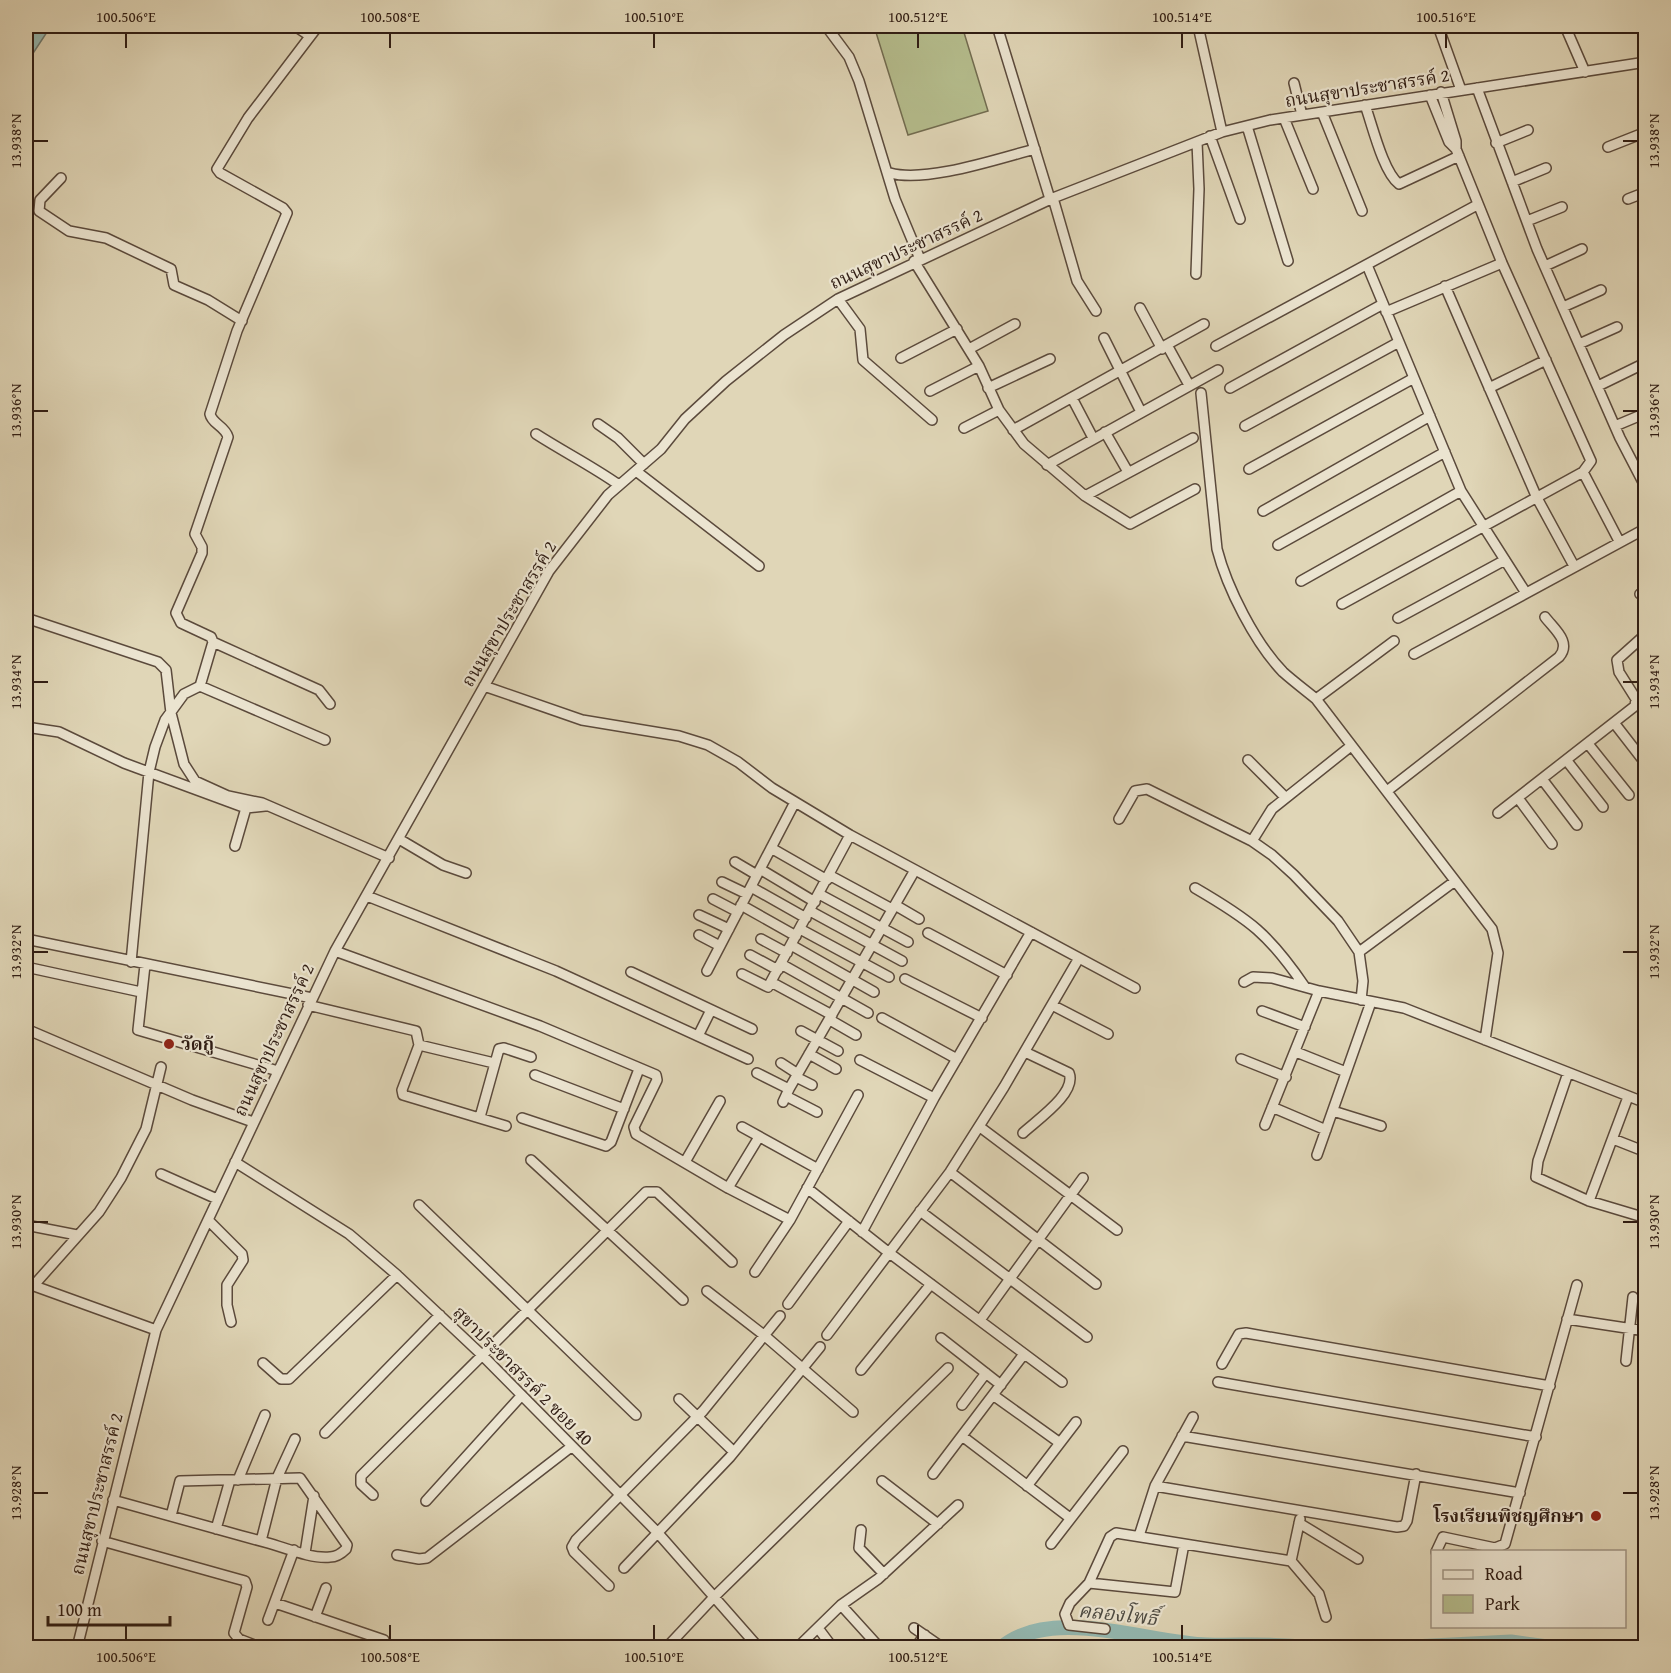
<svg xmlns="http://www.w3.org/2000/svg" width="1671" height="1673" font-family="'Gentium Book Plus','Noto Serif Thai',serif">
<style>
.green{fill:#b5bd8d;stroke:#726c50;stroke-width:1.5}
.water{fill:#94b9b2;stroke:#6c7a72;stroke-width:1.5}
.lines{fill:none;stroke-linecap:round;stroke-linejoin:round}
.river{stroke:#94b9b2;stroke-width:15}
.minor-casing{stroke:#5b4a3c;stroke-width:12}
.minor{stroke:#ebe4d0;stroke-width:9}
.ticks{fill:none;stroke:#2f1c13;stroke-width:2}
.poi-dot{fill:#8f2418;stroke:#ebe4d0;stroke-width:2}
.labels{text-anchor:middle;stroke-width:4.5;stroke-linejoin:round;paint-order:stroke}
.street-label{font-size:18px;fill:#2f1c13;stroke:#ebe4d0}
.poi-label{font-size:18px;font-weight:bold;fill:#2f1c13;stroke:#ebe4d0;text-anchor:start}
.water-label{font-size:20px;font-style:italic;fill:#4d4b43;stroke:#ebe4d0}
.neatline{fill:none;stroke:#2f1c13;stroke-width:2}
.ticks-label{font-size:15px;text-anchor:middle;fill:#2f1c13}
</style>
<rect width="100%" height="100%" fill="#e0d6b7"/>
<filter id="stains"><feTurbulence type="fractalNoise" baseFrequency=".00333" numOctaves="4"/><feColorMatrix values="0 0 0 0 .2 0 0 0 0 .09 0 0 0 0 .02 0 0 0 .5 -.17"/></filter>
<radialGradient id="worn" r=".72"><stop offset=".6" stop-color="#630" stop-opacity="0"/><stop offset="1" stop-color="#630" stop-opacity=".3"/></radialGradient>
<!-- green -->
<path class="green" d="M874,26H962L988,111L908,135Z"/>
<!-- water -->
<path class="water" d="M26,26H51L26,64Z"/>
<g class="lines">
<!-- river -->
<path class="river" d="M1001,1648C1051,1605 1147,1643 1207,1645C1241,1646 1273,1643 1308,1648
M1393,1648L1511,1642L1555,1648"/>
<!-- minor casing -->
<g class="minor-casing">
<path id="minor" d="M295,26L310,36
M826,26L849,57L859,81L895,199L920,259
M997,26L1050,199
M1198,26L1222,132
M1438,26L1461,90
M1565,26L1585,72
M1645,26H1646
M1294,83L1302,115
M1477,88L1537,249L1620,438L1646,488
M1430,95L1449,142L1456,149
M1365,105C1372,124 1383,172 1399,184L1459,156
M1322,112L1362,211
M1284,118L1313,189
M1247,126L1288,261
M1210,136L1240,219
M1496,143L1528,130
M1608,147L1646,132
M890,173C926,183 997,159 1035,149
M61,178L40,200L39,211L69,231L106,238L171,269L174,285L208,300L242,321
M1512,182L1546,168
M1053,198L1077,281L1096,311
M1628,199L1646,192
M1527,221L1562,207
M914,261L979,366L999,410L1024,444L1085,496L1130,524L1195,489
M1367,265L1461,491L1526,593
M1545,266L1582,249
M1196,274L1199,189L1197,142
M1445,286L1537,498L1574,566
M838,299L860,329L863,360L932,420
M1563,307L1601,290
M1140,308L1162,349
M1386,312L1502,263
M1104,338L1141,412
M1579,344L1617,327
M1167,345L1189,385
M1216,346L1477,205
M969,349L1015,324
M901,358L957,329
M1598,386L1641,365
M988,388L1050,359
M1230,388L1383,304
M1489,388L1546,360
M930,391L979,366
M1201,393L1217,549C1227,588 1255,643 1283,672C1293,681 1305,690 1316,699L1492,929L1498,953L1485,1040
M1072,398L1093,438
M598,424L618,438L644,464
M1245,426L1399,342
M1615,426L1646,413
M964,428L999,410
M1013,430L1204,324
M1105,432L1128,472
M536,434C564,452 592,466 619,485
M1047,465L1218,370
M1249,469L1414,378
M636,471L759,566
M1583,472L1619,541
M1085,496L1193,438
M1263,511L1430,416
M1278,545L1445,452
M1301,581L1461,491
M1640,594L1646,589
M1342,604L1583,472L1591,461L1502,263L1456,149V141L1441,92
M26,618L158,662L166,670L171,713L184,764L195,781L228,796L262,803L389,858
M1398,618L1505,560
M213,642L319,690L330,704
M1414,654L1641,531
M200,686L213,642L211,637L181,623L176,613L202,553V547L195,534L228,437C225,426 212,424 210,414L237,331L287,213L283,208L220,173L217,169L248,118L318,26
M484,686L582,720L679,736L708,745L738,762L772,788L850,835L1135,988
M1316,699L1394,641
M1615,724L1646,764
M26,727L59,732L124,763L246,808L265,806
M1589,745L1629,795
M1248,760L1285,797
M1567,761L1603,807
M1542,779L1577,825
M1387,791L1559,657C1572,642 1554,629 1545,617
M1518,798L1552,844
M1498,813L1635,706L1636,699L1619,672L1617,660L1646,634
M1119,819L1135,791L1147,789L1252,841L1272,855L1294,875L1338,921L1359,952L1363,981L1361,1000
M399,839L443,865L466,873
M1252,841L1272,809L1351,746
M235,846L246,808
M771,848L827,880
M735,862L757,875
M760,869L815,902
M829,875L892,909
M722,882L747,894
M751,887L806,918
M1195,888C1250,920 1269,934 1305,987
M819,894L908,942
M367,896L556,971L748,1059
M713,899L738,912
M741,905L796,936
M895,905L919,919
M810,911L902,961
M699,915L729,929
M800,929L889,977
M928,933L1007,975
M699,935L720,946
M26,939L312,998
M761,939L787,953
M791,945L874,992
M335,951L540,1026L656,1075L657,1080L634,1127L636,1134L728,1188L790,1220
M1359,952L1455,881
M750,955L778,970
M131,962L149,772L155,747L165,720L184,694L200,686L325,740
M781,964L868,1013
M145,965L138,1030L278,1071
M26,967L141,992
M707,971L795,802
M631,972L752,1029
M742,974L768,987L850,835
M905,979L982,1018
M771,982L832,1015
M1244,982L1253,977L1272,978L1319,991L1404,1008L1646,1103
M308,1005L416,1031L419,1045L402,1090L403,1095L506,1126
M1052,1005L1108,1034
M1262,1011L1305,1027
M882,1018L957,1059
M830,1020L856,1035
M26,1029L192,1100L253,1122
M801,1031L838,1051
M698,1036L711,1010
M419,1045L494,1063
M1296,1052L1346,1072
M809,1054L836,1069
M1241,1059L1286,1077
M860,1060L934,1098
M781,1063L798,1074
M757,1073L789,1089L783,1102
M1568,1073L1538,1161L1536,1177L1589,1201L1646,1218
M535,1075L624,1109
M796,1077L812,1085
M789,1089L915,870
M786,1096L817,1112
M1272,1107L1326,1130
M1333,1111L1381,1126
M480,1117L499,1049L504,1048L531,1057
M522,1118L606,1146L611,1142L639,1069
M1265,1125L1319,991
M742,1127L818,1169
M980,1127L1117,1230
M1023,1133C1037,1120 1077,1093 1069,1073L1025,1052
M1613,1139L1646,1152
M1317,1155L1371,1002
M531,1160L683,1300
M235,1162L349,1234L397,1275L483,1356L657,1532L759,1648
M685,1162L720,1101
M950,1172L1096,1284
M161,1174L217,1199
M728,1188L759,1137
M807,1188L888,1252L1062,1382
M1589,1201L1628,1097
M419,1205L636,1415
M920,1211L1087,1337
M208,1220L242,1254L243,1260L227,1285V1305L231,1322
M26,1225L77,1235
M862,1232L934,1098L1031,932
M755,1272L790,1220L858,1095
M26,1283L156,1330
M34,1285L99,1212L121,1178L146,1129L161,1067
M707,1291L765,1336L853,1412
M788,1304L849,1221
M1567,1319L1646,1331
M980,1320L1083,1178
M827,1335L950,1172L1004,1087L1079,958
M941,1338L1001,1385
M1626,1361L1633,1297
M263,1363L281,1379H289L397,1275
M1222,1364L1239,1334L1246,1333L1550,1386
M861,1370L931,1284
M1218,1382L1536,1437
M993,1395L1060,1443
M679,1399L734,1452
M962,1405L986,1373
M325,1433L440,1315
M962,1436L1070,1518
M1182,1436L1520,1493
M933,1474L1024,1354
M238,1480L265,1415
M882,1481L938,1524
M1027,1486L1076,1422
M1155,1486L1397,1527L1404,1526L1407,1521L1416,1474
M373,1495L361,1484V1476L646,1192H657L732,1262
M113,1500C164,1514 216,1529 268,1543C286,1548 311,1559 330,1557C337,1557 342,1553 346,1549L347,1545L300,1478L180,1481L171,1516
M426,1501L521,1396
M1299,1523L1358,1559
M216,1529L230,1480
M861,1530L859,1548L884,1574
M1139,1536L1155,1486L1193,1417
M102,1541L245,1581L247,1587L234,1633L239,1639L262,1648
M261,1541L277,1478L295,1439
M1051,1544L1123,1451
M1436,1552L1443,1537L1495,1548L1505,1544L1577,1285
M305,1553L314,1496
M397,1555L419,1559L427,1558L571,1447
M1291,1561L1300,1519
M624,1568L730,1457L820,1347
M1089,1583L1175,1592L1184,1544
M609,1586L574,1552L572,1547L576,1540L703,1411L780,1316
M275,1603L384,1640
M841,1605L880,1648
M315,1617L326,1588
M268,1620L294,1550
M818,1628L833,1648
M914,1628L943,1648
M1105,1629L1069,1625L1065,1614L1070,1603L1089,1583L1110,1537L1116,1533L1291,1561L1319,1594L1326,1617
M77,1648L156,1330L335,951L549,571L608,495L661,449L685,419L726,381L784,335L838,299L1053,198L1222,132L1270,120L1646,62
M666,1648L714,1597L948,1368
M797,1648L841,1605L878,1579L958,1505
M896,1648H903
M915,1648L925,1635"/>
</g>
<!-- minor -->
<use href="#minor" class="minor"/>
</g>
<!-- ticks -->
<path class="ticks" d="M126,33V48M390,33V48M654,33V48M918,33V48M1182,33V48M1446,33V48M33,141H48M1623,141H1638M33,411H48M1623,411H1638M33,682H48M1623,682H1638M33,952H48M1623,952H1638M33,1222H48M1623,1222H1638M33,1493H48M1623,1493H1638M126,1625V1640M390,1625V1640M654,1625V1640M918,1625V1640M1182,1625V1640"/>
<!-- markers -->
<g class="poi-dot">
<circle cx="169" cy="1044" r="6"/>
<circle cx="1596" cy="1516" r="6"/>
</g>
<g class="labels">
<!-- street labels -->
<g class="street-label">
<text transform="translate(1367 88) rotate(-9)" y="6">ถนนสุขาประชาสรรค์ 2</text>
<text transform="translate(906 249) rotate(-25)" y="6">ถนนสุขาประชาสรรค์ 2</text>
<text transform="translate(509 614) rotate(-59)" y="6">ถนนสุขาประชาสรรค์ 2</text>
<text transform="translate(274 1040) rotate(-65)" y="6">ถนนสุขาประชาสรรค์ 2</text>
<text transform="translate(523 1376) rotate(45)" y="6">สุขาประชาสรรค์ 2 ซอย 40</text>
<text transform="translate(97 1494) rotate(-76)" y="6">ถนนสุขาประชาสรรค์ 2</text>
</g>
<!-- poi labels -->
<g class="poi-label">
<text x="181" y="1050">วัดกู้</text>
<text x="1584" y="1522" text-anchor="end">โรงเรียนพิชญศึกษา</text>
</g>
<!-- water labels -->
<g class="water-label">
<text transform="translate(1118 1614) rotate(6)" y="7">คลองโพธิ์</text>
</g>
</g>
<!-- margin -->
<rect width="1671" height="1673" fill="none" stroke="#e0d6b7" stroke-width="66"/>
<!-- legend -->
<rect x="1431" y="1550" width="195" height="78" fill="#ebe4d0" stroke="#a09484" stroke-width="1.5"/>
<rect x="1443" y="1570" width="30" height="9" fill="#ebe4d0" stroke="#a09484" stroke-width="1.5"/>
<text x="1485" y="1580" font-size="18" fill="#2f1c13">Road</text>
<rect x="1443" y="1595" width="30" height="18" fill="#b5bd8d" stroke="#a09484" stroke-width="1.5"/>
<text x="1485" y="1610" font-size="18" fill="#2f1c13">Park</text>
<!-- scale -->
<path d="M48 1616v9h122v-9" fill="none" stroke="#2f1c13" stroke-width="3"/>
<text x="57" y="1616" font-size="18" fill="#2f1c13" stroke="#ebe4d0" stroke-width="4.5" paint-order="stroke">100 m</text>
<rect x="33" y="33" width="1605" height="1607" class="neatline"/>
<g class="ticks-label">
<text x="126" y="22">100.506°E</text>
<text x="390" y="22">100.508°E</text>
<text x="654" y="22">100.510°E</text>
<text x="918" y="22">100.512°E</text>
<text x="1182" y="22">100.514°E</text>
<text x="1446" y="22">100.516°E</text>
<text transform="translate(16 141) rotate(-90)" y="5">13.938°N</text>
<text transform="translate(1654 141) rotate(-90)" y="5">13.938°N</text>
<text transform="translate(16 411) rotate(-90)" y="5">13.936°N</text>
<text transform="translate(1654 411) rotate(-90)" y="5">13.936°N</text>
<text transform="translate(16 682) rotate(-90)" y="5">13.934°N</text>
<text transform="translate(1654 682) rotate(-90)" y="5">13.934°N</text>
<text transform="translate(16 952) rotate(-90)" y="5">13.932°N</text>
<text transform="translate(1654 952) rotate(-90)" y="5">13.932°N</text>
<text transform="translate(16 1222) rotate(-90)" y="5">13.930°N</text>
<text transform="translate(1654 1222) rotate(-90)" y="5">13.930°N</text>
<text transform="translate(16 1493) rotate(-90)" y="5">13.928°N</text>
<text transform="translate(1654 1493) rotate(-90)" y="5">13.928°N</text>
<text x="126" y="1662">100.506°E</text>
<text x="390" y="1662">100.508°E</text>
<text x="654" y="1662">100.510°E</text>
<text x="918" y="1662">100.512°E</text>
<text x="1182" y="1662">100.514°E</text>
</g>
<rect width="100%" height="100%" filter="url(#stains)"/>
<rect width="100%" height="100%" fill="url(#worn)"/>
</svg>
